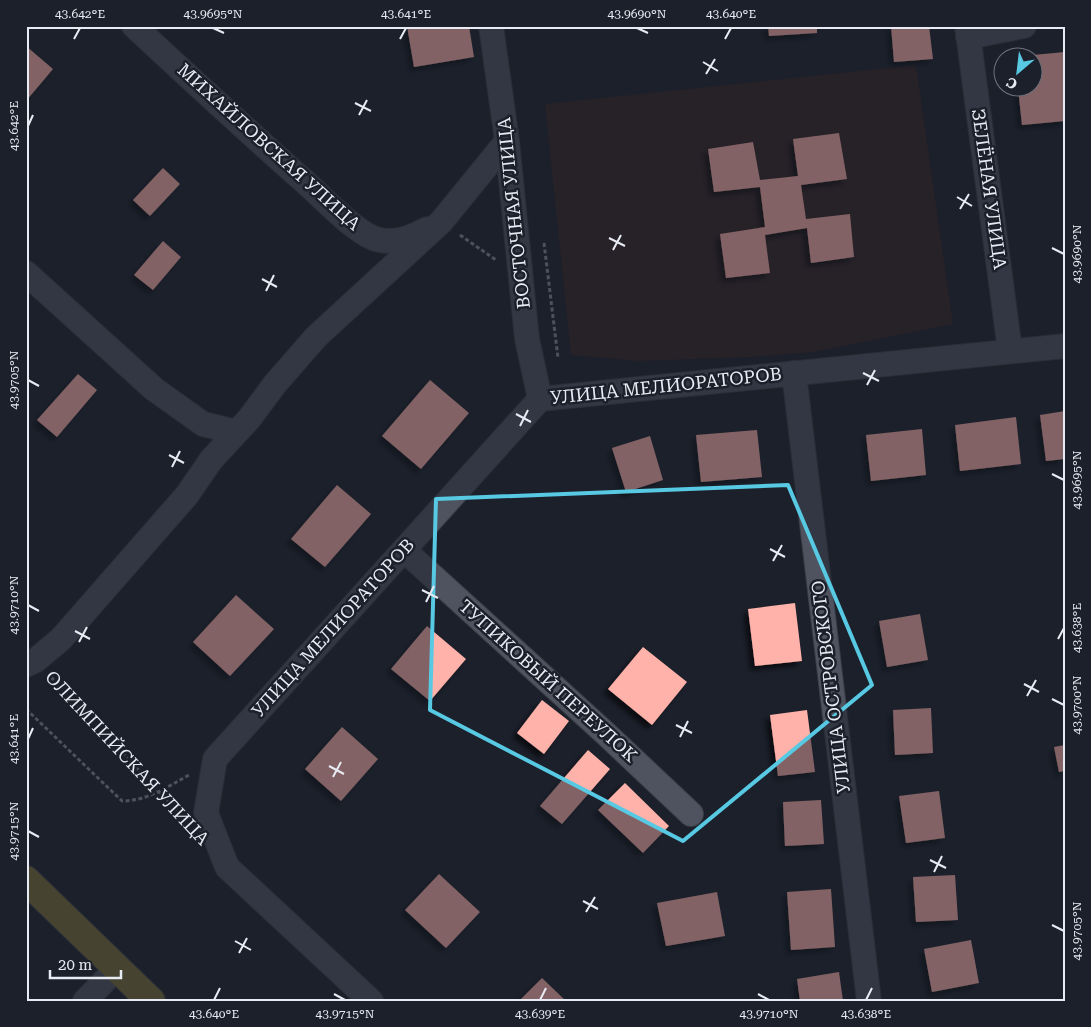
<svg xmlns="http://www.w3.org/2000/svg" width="1091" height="1027" font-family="'Roboto Serif',serif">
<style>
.commercial{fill:#352224}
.building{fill:#feb2a9;filter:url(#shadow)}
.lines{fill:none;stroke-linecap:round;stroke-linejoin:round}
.minor-casing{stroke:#383c44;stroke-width:26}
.major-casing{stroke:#383c44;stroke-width:30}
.path{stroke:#898c95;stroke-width:3;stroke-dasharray:4 2.5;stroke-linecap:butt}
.minor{stroke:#4e535f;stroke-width:24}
.major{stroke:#7a6d39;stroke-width:28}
.marked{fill:none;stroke:#58c9e3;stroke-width:4;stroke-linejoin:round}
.ticks{fill:none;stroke:#e8ebf3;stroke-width:2}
.labels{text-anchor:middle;stroke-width:5;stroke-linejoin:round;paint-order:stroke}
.street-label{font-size:18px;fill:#e8ebf3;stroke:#1c202b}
.neatline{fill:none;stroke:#e8ebf3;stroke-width:2}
.ticks-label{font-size:12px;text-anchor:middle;fill:#e8ebf3}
</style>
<defs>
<filter id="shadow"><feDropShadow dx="-4.5" dy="4.5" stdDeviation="2.5" flood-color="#0009"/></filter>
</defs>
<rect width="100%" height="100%" fill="#1c202b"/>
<!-- commercial -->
<path class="commercial" d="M916,65L953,324L813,352L753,357L637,361L571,355L545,104Z"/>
<!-- building -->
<path class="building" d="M407,26H469L474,57L414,67Z
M768,26H817V33L769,36Z
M891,26H929L933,59L894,62Z
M26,46L53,69L26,101Z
M1065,52V121L1022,125L1018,88H1034V58H1022V56Z
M839,133L847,179L801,185L806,219L850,214L854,257L811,263L807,228L765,235L770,273L726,278L720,234L765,227L760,187L714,192L708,149L753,142L760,180L798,176L793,139Z
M163,168L180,184L150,216L133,200Z
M163,241L181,257L153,290L134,275Z
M78,374L97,390L57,437L37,420Z
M430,380L469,413L421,469L382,436Z
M1065,411V459L1046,461L1040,415Z
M1016,417L1021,464L960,471L955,425Z
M922,429L926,475L871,481L866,435Z
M757,430L762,477L701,482L696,435Z
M650,436L663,480L626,492L612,448Z
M337,485L371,514L325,567L291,539Z
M236,595L274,629L230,676L193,642Z
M795,603L802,661L755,666L748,609Z
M920,614L928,660L887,667L879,621Z
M427,626L466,659L430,701L391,669Z
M643,647L687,682L652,725L608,689Z
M542,700L569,721L544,754L517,733Z
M931,708L933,753L895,755L893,710Z
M807,710L815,772L778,776L770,715Z
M342,727L378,759L341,801L305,769Z
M1065,745V771L1059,772L1054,747Z
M588,750L610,769L562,824L540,806Z
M625,783L669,826L643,853L598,810Z
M939,791L945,838L906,843L899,796Z
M821,800L824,844L785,846L783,802Z
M439,874L480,912L446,948L405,910Z
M955,875L958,920L916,922L913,877Z
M831,889L835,947L791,950L787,892Z
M717,892L725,936L666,946L657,903Z
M971,940L979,983L932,992L924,949Z
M839,972L843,1001H800L797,979Z
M542,978L566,1001H519Z"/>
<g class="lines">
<!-- minor casing -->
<g class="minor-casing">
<path id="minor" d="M134,26C191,79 247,131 305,182C323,198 352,229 373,238C390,245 411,238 427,229
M491,26L507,141L527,339L540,399
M967,26L1010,351
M968,37L1024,26
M26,273L154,389L203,424L236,432
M794,373L869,1001
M404,550L605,733L691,814
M26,665L36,660L61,639L187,495L211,460L249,419L275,384L316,337L441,222L507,141
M85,1001L118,967
M371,1001L227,867L206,813L215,759L540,399L1065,346"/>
</g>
<!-- major casing -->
<g class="major-casing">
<path id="major" d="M26,880L151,1001"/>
</g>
<!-- path -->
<path class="path" d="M460,235L496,260
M544,243L558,358
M51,677L182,816
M26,709L122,801C147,801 167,787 189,775"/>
<!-- minor -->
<use href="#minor" class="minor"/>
<!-- major -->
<use href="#major" class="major"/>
</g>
<!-- marked area -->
<path d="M0 0H1091V1027H0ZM788,485L872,685L683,841L430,710L436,499Z" fill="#1c202b" fill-opacity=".55" fill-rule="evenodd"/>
<path class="marked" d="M788,485L872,685L683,841L430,710L436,499Z"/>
<!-- ticks -->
<path class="ticks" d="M213,28L224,33M637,28L648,33M74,39L80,28M400,39L406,28M725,39L731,28M703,62L718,71M706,74L715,59M355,103L371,111M359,115L367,100M28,126L33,115M957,197L972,206M960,209L969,194M609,238L625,246M1052,248L1064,254M613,250L621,235M262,279L277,287M266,291L274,275M863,373L879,381M28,380L39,386M867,385L875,370M516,414L531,422M520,426L528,410M169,455L184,463M172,467L180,451M1052,474L1064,480M770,549L785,557M773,561L782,545M422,590L438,598M426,602L434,586M28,605L39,611M75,631L90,639M1058,639L1064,628M79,642L87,627M1024,684L1039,692M1027,696L1036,680M1052,699L1064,705M676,725L692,733M680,737L688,721M28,739L33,728M329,766L344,774M333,777L341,762M28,831L39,837M930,860L946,868M934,872L942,856M583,901L598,909M586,912L595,897M1052,925L1064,931M235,941L251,950M239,953L247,938M334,994L345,1000M758,994L769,1000M214,1000L220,988M540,1000L546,988M866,1000L872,988"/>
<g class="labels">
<!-- street labels -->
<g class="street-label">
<text transform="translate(269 147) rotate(42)" y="6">МИХАЙЛОВСКАЯ УЛИЦА</text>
<text transform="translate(989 189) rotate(82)" y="6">ЗЕЛЁНАЯ УЛИЦА</text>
<text transform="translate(514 213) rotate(-96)" y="6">ВОСТОЧНАЯ УЛИЦА</text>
<text transform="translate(666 386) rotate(-6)" y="6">УЛИЦА МЕЛИОРАТОРОВ</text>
<text transform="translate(333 628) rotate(-48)" y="6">УЛИЦА МЕЛИОРАТОРОВ</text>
<text transform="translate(548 681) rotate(42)" y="6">ТУПИКОВЫЙ ПЕРЕУЛОК</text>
<text transform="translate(831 687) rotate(-97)" y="6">УЛИЦА ОСТРОВСКОГО</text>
<text transform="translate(127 758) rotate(47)" y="6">ОЛИМПИЙСКАЯ УЛИЦА</text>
</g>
</g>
<!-- border -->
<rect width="1091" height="1027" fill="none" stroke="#1c202b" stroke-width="55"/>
<!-- north arrow -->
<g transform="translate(1018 72) rotate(208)"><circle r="24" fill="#1c202b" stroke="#6e717b"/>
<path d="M0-4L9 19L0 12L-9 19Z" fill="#58c9e3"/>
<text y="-8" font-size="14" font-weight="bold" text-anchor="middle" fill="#e8ebf3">С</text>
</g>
<!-- scale -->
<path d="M50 970v8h71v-8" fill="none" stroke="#e8ebf3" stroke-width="2.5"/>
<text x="58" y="970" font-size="15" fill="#e8ebf3" stroke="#1c202b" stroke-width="4" paint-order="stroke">20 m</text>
<rect x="28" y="28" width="1036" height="972" class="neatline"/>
<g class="ticks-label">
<text x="80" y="18">43.642°E</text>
<text x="213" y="18">43.9695°N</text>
<text x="406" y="18">43.641°E</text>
<text x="637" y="18">43.9690°N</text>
<text x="731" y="18">43.640°E</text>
<text transform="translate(14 126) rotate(-90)" y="4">43.642°E</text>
<text transform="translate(1077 254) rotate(-90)" y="4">43.9690°N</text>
<text transform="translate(14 380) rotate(-90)" y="4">43.9705°N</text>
<text transform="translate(1077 480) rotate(-90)" y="4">43.9695°N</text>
<text transform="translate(14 605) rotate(-90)" y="4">43.9710°N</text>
<text transform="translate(1077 628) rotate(-90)" y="4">43.638°E</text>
<text transform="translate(1077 705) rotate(-90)" y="4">43.9700°N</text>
<text transform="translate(14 739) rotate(-90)" y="4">43.641°E</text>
<text transform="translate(14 831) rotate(-90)" y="4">43.9715°N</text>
<text transform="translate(1077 931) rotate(-90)" y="4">43.9705°N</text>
<text x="214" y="1018">43.640°E</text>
<text x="345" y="1018">43.9715°N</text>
<text x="540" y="1018">43.639°E</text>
<text x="769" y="1018">43.9710°N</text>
<text x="866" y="1018">43.638°E</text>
</g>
</svg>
